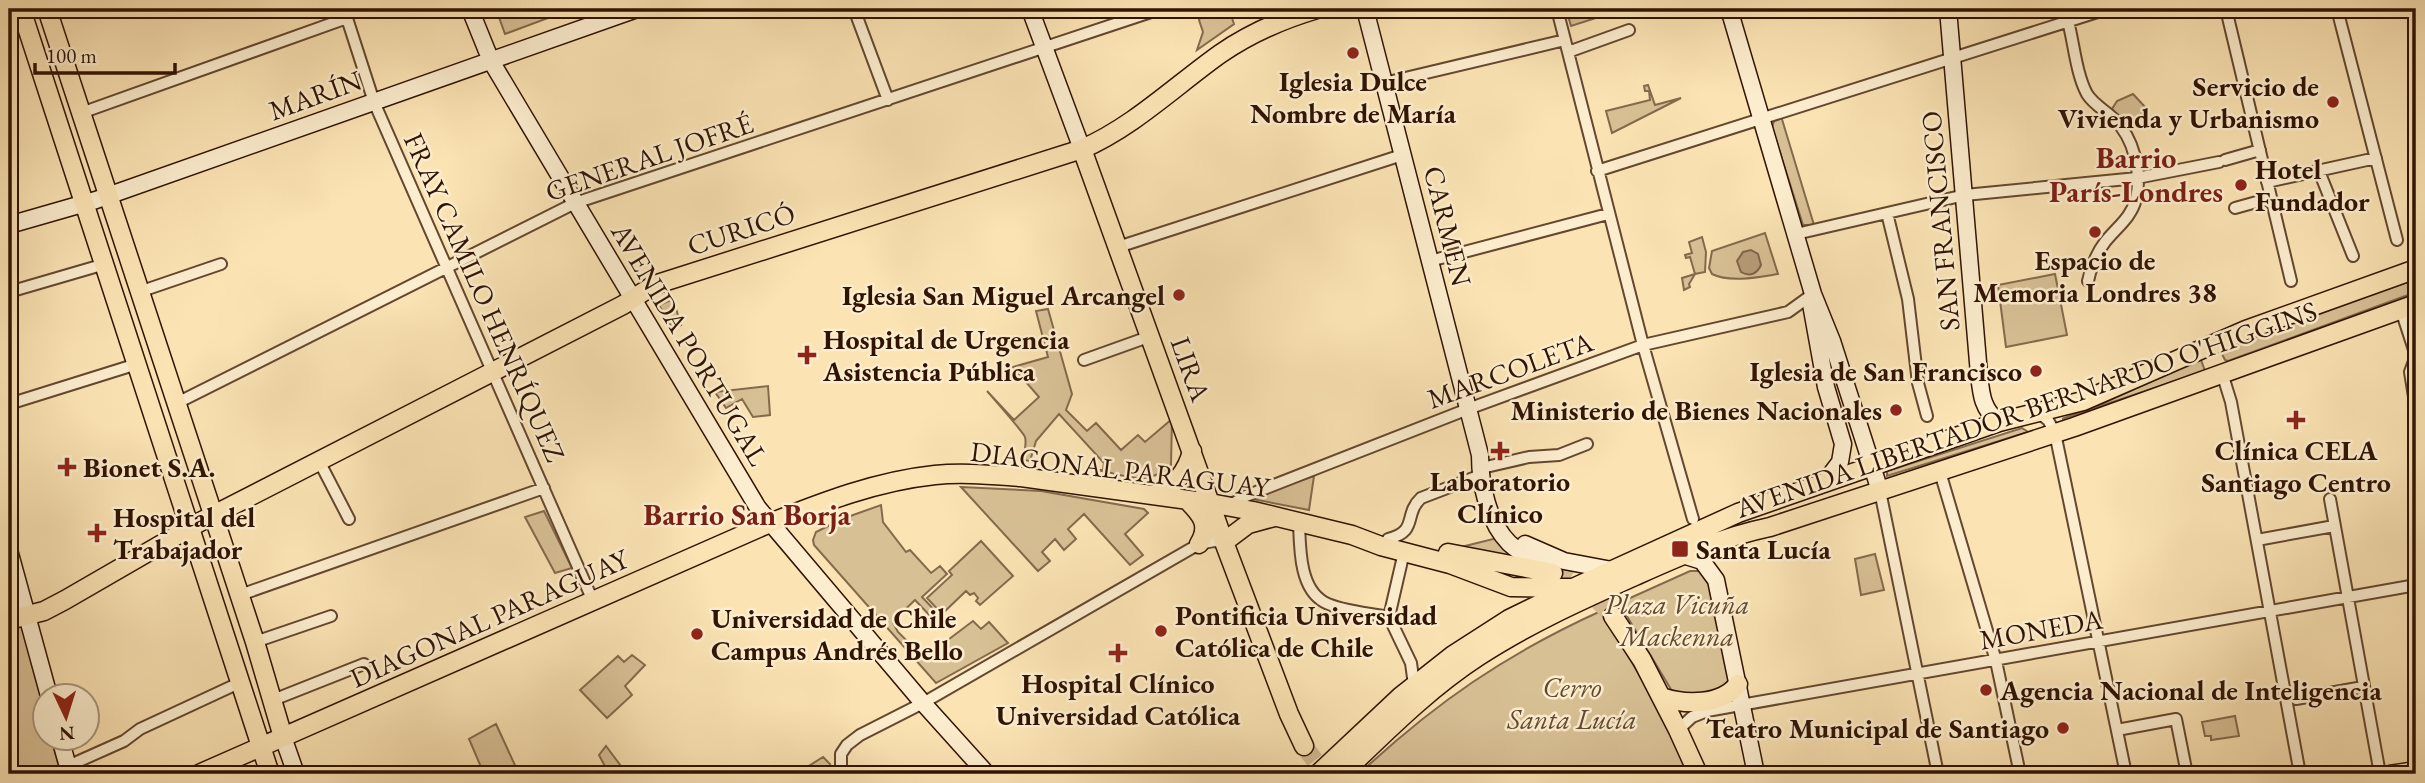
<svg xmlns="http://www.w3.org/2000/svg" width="2425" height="783" font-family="'EB Garamond',serif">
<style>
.green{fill:#d8c095;stroke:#846a4c;stroke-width:2}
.water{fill:#b69c77;stroke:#806549;stroke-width:2}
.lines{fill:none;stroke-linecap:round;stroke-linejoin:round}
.primary-tunnel{stroke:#d2b990;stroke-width:18;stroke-dasharray:18 9;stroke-linecap:butt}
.street-casing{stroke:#63472f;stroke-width:14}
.secondary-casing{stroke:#301303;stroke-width:19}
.primary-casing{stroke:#301303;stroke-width:21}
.street{stroke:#fcedce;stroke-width:10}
.secondary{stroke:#fcedce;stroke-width:16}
.primary{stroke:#fbe3b3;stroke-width:18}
.poi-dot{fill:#8f2418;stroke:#fcedce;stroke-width:2.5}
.labels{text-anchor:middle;stroke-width:5;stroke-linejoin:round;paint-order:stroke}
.poi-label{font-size:28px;font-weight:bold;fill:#301303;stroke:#fcedce;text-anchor:start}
.street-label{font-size:28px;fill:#301303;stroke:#fcedce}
.park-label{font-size:28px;font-style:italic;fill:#62472f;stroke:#fcedce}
.neighbourhood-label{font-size:30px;font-weight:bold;fill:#7a1f14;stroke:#fcedce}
</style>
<rect width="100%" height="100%" fill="#fbe3b3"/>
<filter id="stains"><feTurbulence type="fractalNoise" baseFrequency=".00286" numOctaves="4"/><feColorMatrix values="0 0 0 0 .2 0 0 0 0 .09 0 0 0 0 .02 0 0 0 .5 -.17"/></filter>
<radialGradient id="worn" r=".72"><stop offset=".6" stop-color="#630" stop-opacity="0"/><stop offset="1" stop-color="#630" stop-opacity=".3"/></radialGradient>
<!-- green -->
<path class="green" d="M496,9H566L567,11L505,34Z
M1205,9H1229L1234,24L1197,50L1203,32L1199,20Z
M1566,9H1617L1618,11L1571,26Z
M1648,85L1655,105L1681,98L1612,133L1606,111L1650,100L1649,91H1645L1644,86Z
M2133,94L2145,107L2138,121L2128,127L2112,109L2117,101Z
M1781,116L1814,225H1803L1772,127L1774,121Z
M1765,233L1778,274C1759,277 1730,283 1712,274L1709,268L1712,251Z
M1702,237L1706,252L1705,272L1695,274L1689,284L1690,287L1684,290L1682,278L1695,274L1690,257L1686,258L1685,255L1692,253L1689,242Z
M2055,274L2067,335L2006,347L1998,285Z
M2416,279V292L2228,361L2225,360L2221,352L2223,349Z
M673,299L681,325L672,328L659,305Z
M1048,309L1072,394L1066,410L1087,431L1096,423L1121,450L1138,435L1145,442L1172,419L1171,465C1147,488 1126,475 1097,470H1103L1104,463L1059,414L1036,441L1030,461L1023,460C1024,453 1027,444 1025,437C1024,433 993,398 987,391L1014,420L1039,397L1013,367L1048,357L1036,311Z
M2198,360H2201L2205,371L2062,419L2108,401Z
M768,386L770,415L753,417L742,399L726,408L715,392Z
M2022,428L2028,432L1887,476V471Z
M1314,476L1309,510L1247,498Z
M961,487L1041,491L1144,509L1148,513L1125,534L1143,555L1130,565L1084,514L1068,529L1076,539L1064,550L1055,539L1042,552L1050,561L1038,571Z
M881,505L883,522L906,552L910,550L931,573L940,566L947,574L922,597L940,616L935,621L915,600L895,619L893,623L898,632L924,658L973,621L981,629L989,622L1008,643L936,683L814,545L813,540L816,532L842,519Z
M544,511L572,568L555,573L525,517Z
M1497,538L1529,560L1461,547Z
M981,541L1013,576L980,605L976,601L978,598L974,593L970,595L966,591L942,614L927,598L952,575L949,571Z
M1875,554L1884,590L1861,595L1855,559Z
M1690,571H1700L1709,579L1730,687C1712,692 1688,704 1672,691L1619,603Z
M9,595L11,605L24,623L45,713L46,738H51L61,774H9Z
M1601,611L1664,716L1689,774H1359C1435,703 1506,654 1601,611Z
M632,655L645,665L625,686L632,695L607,718L580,690L618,656L624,662Z
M2235,716L2239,736L2211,740V736H2205L2202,722Z
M496,724L519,774H484L469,739Z
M606,746L627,774H609L599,755Z
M823,757L830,764L833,774H796Z"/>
<!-- water -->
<path class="water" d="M1751,250L1758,254L1761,265C1757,274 1750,277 1741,272L1737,261L1743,252Z"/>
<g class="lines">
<!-- primary-tunnel -->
<path class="primary-tunnel" d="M1553,573C1579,581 1595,597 1613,616
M1304,746L1325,774"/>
<!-- street casing -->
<g class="street-casing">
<path id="street" d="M344,9L374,102L593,601
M854,9L888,100
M1557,9L1643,345L1693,519
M2226,9L2291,281
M2337,9L2397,240
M2068,21C2074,44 2076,73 2087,94C2094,105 2105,110 2114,119C2134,138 2142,172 2136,199C2131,218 2117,227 2105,242C2096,254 2091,267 2088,281
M1568,52L1629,30
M1384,83L1565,40
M81,113L347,18
M2225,160L2260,150
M1597,171L2107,9
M2319,171L2353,256
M2267,182L2376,158
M2235,208L2271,198
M1887,213L1908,299L1918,383L1927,416
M1796,234L1965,195L2137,178L2219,162
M1118,247L1402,155
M1430,261L1608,214
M9,292L105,264
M139,292L221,264
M2401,310L2416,356
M2416,356L2410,372L2414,397H2416
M1084,360L1151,336
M2222,373L2231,402L2300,774
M177,403L575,203L1160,9
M9,404L137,364
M2038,412L2048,420L2055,433L2126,774
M319,461L349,519
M1486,467L1529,457L1559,455L1587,444
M1940,472L1996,661L2020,774
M1880,491L1938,774
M2330,499L2380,774
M1228,506L1246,496L1468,409L1643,345L1788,312L1813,294
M1299,522C1300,547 1299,588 1324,602C1340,611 1370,613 1389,617
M1388,539C1419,531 1403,515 1421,498L1481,475
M2257,540L2334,526
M1404,552L1389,617L1411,663L1414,685
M240,595L544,488
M255,642L331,616
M2296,699L2363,687
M273,700L364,664
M1678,730L1692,717L1707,711L2416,585
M2117,730L2176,719L2187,774
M68,766L124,741L140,729L239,683
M841,774V754L847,745L860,735L923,703L1199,544L1214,541L1224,542"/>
</g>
<!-- secondary casing -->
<g class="secondary-casing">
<path id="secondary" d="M470,9L491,61L758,508L923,703L987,774
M1030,9L1082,149
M1365,9L1480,455C1480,484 1488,522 1509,543C1521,554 1536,562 1550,571
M1729,9L1813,294L1832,341L1880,491
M1948,9L1979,374C1981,393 1982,410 1999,422
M9,225L96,200L637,9
M1811,304L1826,387L1843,444L1840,462L1825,482
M1525,544L1564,561L1612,570
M9,550L49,696
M1683,555L1702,561L1716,580L1756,774
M283,737L296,774
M60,738L70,774
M2390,774L2416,770"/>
</g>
<!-- primary casing -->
<g class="primary-casing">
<path id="primary" d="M21,9L270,774
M47,9L255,642L283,737
M1082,149L1224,542L1289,714L1304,746
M1156,495C1175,486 1187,472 1192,451
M1187,500C1201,514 1211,525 1199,544
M1224,542L1248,524L1274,517
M1448,553L1553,573
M1613,616L1642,660L1678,730L1698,774
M9,620L44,611L65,600L200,522L623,305L654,285L1082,149C1133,127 1175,86 1220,54C1249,34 1283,19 1317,9
M1661,697C1685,705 1722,706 1738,684
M199,774L770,523C823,502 877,481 935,475C963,472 992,475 1021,477L1210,503L1253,511L1352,535L1381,546L1450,564L1511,587L1573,588
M1318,774L1401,696L1453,655L1509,619L1573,588L1738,513L1999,422L2083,401L2246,330L2416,269
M1342,774C1385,733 1428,689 1479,656C1528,624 1582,600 1635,576C1680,556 1722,537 1770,527L2074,427L2416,304"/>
</g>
<!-- street -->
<use href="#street" class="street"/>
<!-- secondary -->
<use href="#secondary" class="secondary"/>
<!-- primary -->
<use href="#primary" class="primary"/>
</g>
<!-- markers -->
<g class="poi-dot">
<circle cx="1353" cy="53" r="7"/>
<circle cx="2333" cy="102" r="7"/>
<circle cx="2241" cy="185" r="7"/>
<circle cx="2095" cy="232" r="7"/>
<circle cx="1179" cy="295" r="7"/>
<path d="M803.5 344.5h7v7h7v7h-7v7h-7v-7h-7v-7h7z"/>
<circle cx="2036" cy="371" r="7"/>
<circle cx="1896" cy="410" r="7"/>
<path d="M2292.5 409.5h7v7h7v7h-7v7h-7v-7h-7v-7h7z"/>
<path d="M1496.5 440.5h7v7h7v7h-7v7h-7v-7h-7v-7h7z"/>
<path d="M63.5 456.5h7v7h7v7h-7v7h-7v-7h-7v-7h7z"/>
<path d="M93.5 522.5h7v7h7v7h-7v7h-7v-7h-7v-7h7z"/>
<rect x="1671" y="540" width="18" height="18" rx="3.5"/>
<circle cx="1161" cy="631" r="7"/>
<circle cx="697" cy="634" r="7"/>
<path d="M1114.5 642.5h7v7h7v7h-7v7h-7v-7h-7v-7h7z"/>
<circle cx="1986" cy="690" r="7"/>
<circle cx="2063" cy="728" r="7"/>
</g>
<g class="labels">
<!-- poi labels -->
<g class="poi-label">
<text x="1353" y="91" text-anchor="middle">Iglesia Dulce<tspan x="1353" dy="32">Nombre de María</tspan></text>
<text x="2319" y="96" text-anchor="end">Servicio de<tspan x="2319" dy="32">Vivienda y Urbanismo</tspan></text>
<text x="2255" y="179">Hotel<tspan x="2255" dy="32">Fundador</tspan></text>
<text x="2095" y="270" text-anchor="middle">Espacio de<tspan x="2095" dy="32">Memoria Londres 38</tspan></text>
<text x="1165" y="305" text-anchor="end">Iglesia San Miguel Arcangel</text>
<text x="823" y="349">Hospital de Urgencia<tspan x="823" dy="32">Asistencia Pública</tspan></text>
<text x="2022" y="381" text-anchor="end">Iglesia de San Francisco</text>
<text x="1882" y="420" text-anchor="end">Ministerio de Bienes Nacionales</text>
<text x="2296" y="460" text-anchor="middle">Clínica CELA<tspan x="2296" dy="32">Santiago Centro</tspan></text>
<text x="83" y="477">Bionet S.A.</text>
<text x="1500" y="491" text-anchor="middle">Laboratorio<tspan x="1500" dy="32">Clínico</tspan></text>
<text x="113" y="527">Hospital del<tspan x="113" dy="32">Trabajador</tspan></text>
<text x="1696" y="559">Santa Lucía</text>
<text x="1175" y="625">Pontificia Universidad<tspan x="1175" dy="32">Católica de Chile</tspan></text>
<text x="711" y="628">Universidad de Chile<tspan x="711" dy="32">Campus Andrés Bello</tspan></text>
<text x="1118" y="693" text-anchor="middle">Hospital Clínico<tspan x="1118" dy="32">Universidad Católica</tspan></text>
<text x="2000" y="700">Agencia Nacional de Inteligencia</text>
<text x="2049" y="738" text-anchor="end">Teatro Municipal de Santiago</text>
</g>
<!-- street labels -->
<g class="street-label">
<text transform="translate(315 95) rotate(-20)" y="10">MARÍN</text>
<text transform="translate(649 157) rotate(-19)" y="10">GENERAL JOFRÉ</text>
<text transform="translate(1940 221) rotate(-95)" y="10">SAN FRANCISCO</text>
<text transform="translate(1448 226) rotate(76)" y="10">CARMEN</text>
<text transform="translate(741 229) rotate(-18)" y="10">CURICÓ</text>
<text transform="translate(485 297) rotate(66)" y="10">FRAY CAMILO HENRÍQUEZ</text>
<text transform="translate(690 344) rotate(59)" y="10">AVENIDA PORTUGAL</text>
<text transform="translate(1191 369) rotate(70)" y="10">LIRA</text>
<text transform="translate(1510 370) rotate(-20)" y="10">MARCOLETA</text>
<text transform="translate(2026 409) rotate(-19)" y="10">AVENIDA LIBERTADOR BERNARDO O'HIGGINS</text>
<text transform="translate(1120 469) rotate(7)" y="10">DIAGONAL PARAGUAY</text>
<text transform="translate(489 618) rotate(-24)" y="10">DIAGONAL PARAGUAY</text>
<text transform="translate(2041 629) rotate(-10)" y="10">MONEDA</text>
</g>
<!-- park labels -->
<g class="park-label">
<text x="1677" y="614">Plaza Vicuña<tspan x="1677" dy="32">Mackenna</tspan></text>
<text x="1572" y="697">Cerro<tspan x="1572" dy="32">Santa Lucía</tspan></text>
</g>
<!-- neighbourhood labels -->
<g class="neighbourhood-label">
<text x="2136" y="168">Barrio<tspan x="2136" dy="34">París-Londres</tspan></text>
<text x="747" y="525">Barrio San Borja</text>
</g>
</g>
<!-- margin -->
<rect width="2425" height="783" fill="none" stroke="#fbe3b3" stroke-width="35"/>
<rect x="10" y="10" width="2404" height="762" fill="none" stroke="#301303" stroke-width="3.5"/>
<rect x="18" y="18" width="2390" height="748" fill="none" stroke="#301303" stroke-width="2"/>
<!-- north arrow -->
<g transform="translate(66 717) rotate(176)"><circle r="33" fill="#fcedce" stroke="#aa967d" stroke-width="2"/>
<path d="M0-5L12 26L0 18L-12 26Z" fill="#8f2418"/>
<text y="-10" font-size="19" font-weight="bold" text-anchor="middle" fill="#301303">N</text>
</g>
<!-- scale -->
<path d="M35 63v10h140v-10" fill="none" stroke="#301303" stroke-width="3.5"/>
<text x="46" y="63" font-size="21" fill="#301303" stroke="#fcedce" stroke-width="5" paint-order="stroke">100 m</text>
<rect width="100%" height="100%" filter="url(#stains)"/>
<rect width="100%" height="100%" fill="url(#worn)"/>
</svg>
